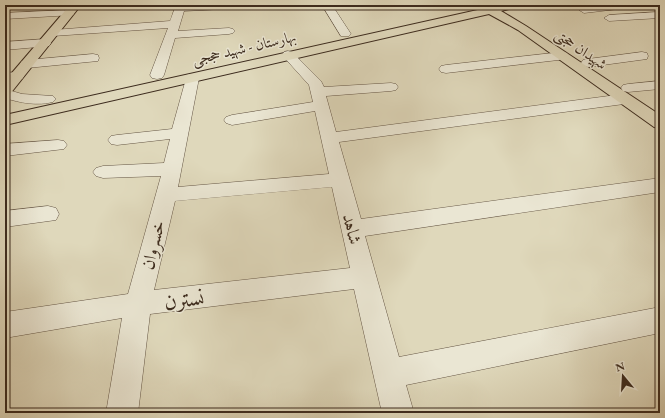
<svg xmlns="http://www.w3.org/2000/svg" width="665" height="418" font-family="'EB Garamond',Amiri,serif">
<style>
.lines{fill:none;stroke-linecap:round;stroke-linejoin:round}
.minor-casing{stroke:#655645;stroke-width:1}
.major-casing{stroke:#3c2b1e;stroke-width:2}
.minor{fill:#eae6d3;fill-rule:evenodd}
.major{fill:#dfd8bb;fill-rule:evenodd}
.labels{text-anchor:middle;stroke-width:3;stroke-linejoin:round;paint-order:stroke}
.far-street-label{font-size:15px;fill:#3c2b1e;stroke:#eae6d3}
.street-label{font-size:18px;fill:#3c2b1e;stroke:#eae6d3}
.near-street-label{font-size:22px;fill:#3c2b1e;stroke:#eae6d3}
</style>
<rect width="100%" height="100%" fill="#dfd8bb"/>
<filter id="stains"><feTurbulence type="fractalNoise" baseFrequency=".005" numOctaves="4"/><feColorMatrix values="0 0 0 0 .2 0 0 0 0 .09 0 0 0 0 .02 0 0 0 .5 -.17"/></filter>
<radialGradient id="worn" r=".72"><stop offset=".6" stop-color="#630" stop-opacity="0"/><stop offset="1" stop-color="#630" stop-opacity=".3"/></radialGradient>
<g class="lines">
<!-- minor casing -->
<g class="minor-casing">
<path id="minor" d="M137,5H147L145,9H137L136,7Z
M176,5L228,6L223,9L184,11L178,31L229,28L233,29L235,31L233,33L229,34L175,38L164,75L162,78L157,79L152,78L150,75L168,28L53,36L49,35L47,33L49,31L53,30L170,21Z
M322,5H332L351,34L349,36H341Z
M601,5H632L627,8L584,13L579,10L584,7Z
M69,10L74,13L73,15L5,19V13Z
M660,12V18L609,21L604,18L609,15Z
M45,39L49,40L51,43L49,46L5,50V42Z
M288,51L292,52L321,81L324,87L391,83L396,84L398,87L396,90L391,91L326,96L336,132L624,94L629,96L632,99L629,102L624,104L339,142L361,219L660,178V192L365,236L399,357L660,307V333L406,385L414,413H382L354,289L150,314L138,413H106L122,318L5,338V312L128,294L161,176L103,178L96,176L93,172L96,168L103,166L164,163L170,139L117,145L111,144L108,140L111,136L117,135L172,129L187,75L192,74L197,75L199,78L178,187L329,174L315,111L232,125L226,123L224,120L226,117L232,115L313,102L309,85L282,55L284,52ZM332,187L350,268L154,290L175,201Z
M562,52L567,53L568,56L567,59L446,73L441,72L439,69L441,66L446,65Z
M642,52L647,53L648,56L647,59L588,67L583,66L581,63L583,60L588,59Z
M93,54L98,55L99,58L98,61L27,68L22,67L20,64L22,61L27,60Z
M17,72L22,73L24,76L22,79L5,81V73Z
M660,81V89L628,92L623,91L621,88L623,85L628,84Z
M5,89L22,94L53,96L56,99L53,102C38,106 20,103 5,98Z
M58,140L64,141L67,145L64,149L5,156V144Z
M48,206L56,208L59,214L56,220L5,227V211Z"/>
</g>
<!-- major casing -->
<g class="major-casing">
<path id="major" d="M70,5H81L10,94L5,96V81Z
M482,5L493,6L518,5L517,7L501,11L526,26L660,115V128L654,127L518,30L489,14L5,125V115L482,9L481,7Z"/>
</g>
<!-- minor -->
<use href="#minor" class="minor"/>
<!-- major -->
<use href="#major" class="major"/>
</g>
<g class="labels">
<!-- far-street labels -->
<g class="far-street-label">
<text transform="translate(244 48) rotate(-13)" y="5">بهارستان - شهید حججی</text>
<text transform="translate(581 49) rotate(35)" y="5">شهیدان حجتی</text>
</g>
<!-- street labels -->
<g class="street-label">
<text transform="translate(352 229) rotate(76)" y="6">شاهد</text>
<text transform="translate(153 245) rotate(-76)" y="6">خسروان</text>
</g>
<!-- near-street labels -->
<g class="near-street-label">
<text transform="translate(184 299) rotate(-7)" y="8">نسترن</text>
</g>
</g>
<!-- margin -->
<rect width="665" height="418" fill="none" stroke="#dfd8bb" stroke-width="20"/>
<rect x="6" y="6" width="653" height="406" fill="none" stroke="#3c2b1e" stroke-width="2"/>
<rect x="10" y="10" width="645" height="398" fill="none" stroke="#3c2b1e"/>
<!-- north arrow -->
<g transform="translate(623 376) rotate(342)" stroke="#eae6d3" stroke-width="3" paint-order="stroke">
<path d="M0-3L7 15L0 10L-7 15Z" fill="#3c2b1e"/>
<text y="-6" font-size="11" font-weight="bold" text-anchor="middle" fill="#3c2b1e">N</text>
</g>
<rect width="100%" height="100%" filter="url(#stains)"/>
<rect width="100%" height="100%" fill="url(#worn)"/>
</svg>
